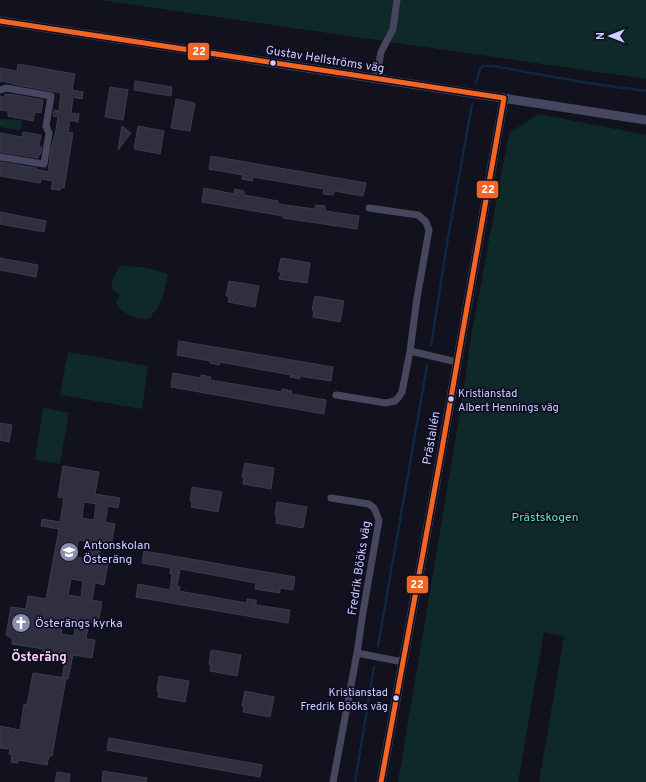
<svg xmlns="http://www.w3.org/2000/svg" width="646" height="782" font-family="Overpass,sans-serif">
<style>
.green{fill:#0f2928}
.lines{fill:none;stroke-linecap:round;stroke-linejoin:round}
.stream{stroke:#0b2845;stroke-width:2.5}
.building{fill:#302f40;stroke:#3c3b52;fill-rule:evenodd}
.minor{stroke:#46475f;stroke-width:7}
.tertiary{stroke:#46475f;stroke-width:9}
.bus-1-casing{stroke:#0e0c23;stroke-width:8}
.bus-1{stroke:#f26522;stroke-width:5}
.bus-dot{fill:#ceceff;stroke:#0e0c23;stroke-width:1.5}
.labels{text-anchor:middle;stroke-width:3.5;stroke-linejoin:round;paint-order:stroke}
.bus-label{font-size:11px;fill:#ceceff;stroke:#0e0c23;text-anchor:start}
.street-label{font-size:12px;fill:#ceceff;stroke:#0e0c23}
.park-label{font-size:12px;fill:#53e6b0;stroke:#0e0c23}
.poi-label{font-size:12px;fill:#ceceff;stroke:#0e0c23;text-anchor:start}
.neighbourhood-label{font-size:13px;font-weight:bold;fill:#ffd0f3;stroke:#0e0c23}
.line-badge{stroke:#0e0c23;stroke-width:1.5}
.badge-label{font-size:11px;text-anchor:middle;font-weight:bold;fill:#fff}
</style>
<rect width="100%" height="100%" fill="#12111e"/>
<!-- green -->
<path class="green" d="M100,0H646V79Z
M539,114L646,135V782H539L564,636L544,632L518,782H398L406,733L460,413L472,332L509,133Z
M0,119L22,120L20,130H18L0,127Z
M120,266C137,266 152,268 168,274L163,296L157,309L152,314L151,318C138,321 125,314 117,305L116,301L120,294L111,289L113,278Z
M68,352L148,366L142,409L60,395Z
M43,408L69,413L60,464L35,460Z"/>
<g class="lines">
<!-- stream -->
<path class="stream" d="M476,83L480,69L483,66H493L588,83L646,91
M431,345L448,238L472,104
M378,646L427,366
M355,782L374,667"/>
</g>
<!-- building -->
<path class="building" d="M18,64L75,74L72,90L83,92L82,99L73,97L71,113L79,114L78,122L70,120L68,132L73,133L64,188L61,187L60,190L51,189L53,181L41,179L40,183L0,176V162L36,168V169L48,172L51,149L56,130L58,117L53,116L54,110L59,111L61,93L12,84V83L0,81V68L17,71Z
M135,81L172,87L171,96L134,90Z
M110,87L128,90L123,120L105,117Z
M5,94L10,95V94L43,100L41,113L35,112L33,121L8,116V111L0,110V96L4,97Z
M176,99L195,103L190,131L171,128Z
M122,126L131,133L118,150Z
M138,126L164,131L160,154L134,149Z
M23,132L41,135L39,147H42L40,155H38V158L0,152V133L22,137Z
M211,156L366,183L363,196L334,191L333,195L323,194L324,189L253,177L252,181L242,179L243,175L209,169Z
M204,188L234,194L235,189L244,191V195L278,201V204L315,209V205L325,206V211L359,216L357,229L283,218V216L202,202Z
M0,212L46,221L44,232L0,224Z
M0,258L38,265L36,277L0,270Z
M281,258L310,263L307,283L279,279L281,272H278Z
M229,281L259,286L255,307L228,302L229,296H226Z
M315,296L344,301L340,322L313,317L314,311L312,310Z
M179,341L333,367L331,381L300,376V379L290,377L291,375L220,362L219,365L210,363V361L177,355Z
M173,373L201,378V375L211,377L210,380L282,392V389L292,391L291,394L326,400L324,414L171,387Z
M0,423L12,425L9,442L0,440Z
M245,463L274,468L271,489L243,484L244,478L242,477Z
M63,466L99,472L95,494L120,498L118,508L108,506L105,522L115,524L111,546L101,545L98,561L108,563L104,585L95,583L92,600L102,602L98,623L89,622L86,639L95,640L92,658L73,655L68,679L62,677L66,656L43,652V649L12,644L13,639L6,635L11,607L26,609L28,596L46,599L59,529L41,526L42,519L60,522L64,498L58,497ZM84,502L96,504L94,520L82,518ZM78,540L90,542L88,559L76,557ZM71,579L83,581L81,597L68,595ZM64,617L76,619L74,636L61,634Z
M192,487L222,492L218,512L191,507L192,501H190Z
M277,502L307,507L303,528L276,523L277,517L275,516Z
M144,551L295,577L293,590L280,588V593L255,589L256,583L180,569L177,586L180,587L179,591L247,603V599L256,600V605L290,610L288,623L136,597L138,584L170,590L172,574H170L171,568L142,563Z
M211,650L241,655L237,676L210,671L211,665L209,664Z
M33,673L66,678L52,756H49L47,765L18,760V763L11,762L12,755L9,754L10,749L0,748V726L20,730L24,704L27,705Z
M159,676L189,681L185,702L158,697L159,691H157Z
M245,691L274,697L270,717L243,712L244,706H242Z
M109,738L262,765L260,777L107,750Z
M103,771L147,778L146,782H102Z
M57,772L70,774L69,782H55Z"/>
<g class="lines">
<!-- minor -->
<path class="minor" d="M376,79L381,52L393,29L397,0
M0,90L6,88L51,96L46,126L49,133L44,164L0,157
M410,351L457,362
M336,395L386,403L395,401L398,398L402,392L410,351L417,298L429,230L426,222L418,215L369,208
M331,498L369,504L374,508L379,520L363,612L357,653L333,782
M357,653L403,662"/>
<!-- tertiary -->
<path class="tertiary" d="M0,21L646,120
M381,782L440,460L504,98"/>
<!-- bus-1 casing -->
<g class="bus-1-casing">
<path id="bus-1" d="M0,21L504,98L440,460L381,782"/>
</g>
<!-- bus-1 -->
<use href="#bus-1" class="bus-1"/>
</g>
<!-- icons -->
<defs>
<g id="school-disc" transform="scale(1)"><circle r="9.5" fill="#8c8cb0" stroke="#0e0c23"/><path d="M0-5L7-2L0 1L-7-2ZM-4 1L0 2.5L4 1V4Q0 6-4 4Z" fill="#fff"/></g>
<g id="church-disc" transform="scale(1)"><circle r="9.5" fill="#8c8cb0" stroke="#0e0c23"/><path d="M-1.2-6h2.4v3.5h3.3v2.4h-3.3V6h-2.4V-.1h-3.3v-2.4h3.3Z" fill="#fff"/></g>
</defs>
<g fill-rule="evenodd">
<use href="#school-disc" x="69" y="552"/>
<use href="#church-disc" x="21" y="623"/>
</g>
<!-- markers -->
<g class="bus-dot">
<circle cx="273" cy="63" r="3.5"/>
<circle cx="451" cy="399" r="3.5"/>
<circle cx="396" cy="698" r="3.5"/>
</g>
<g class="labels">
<!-- bus labels -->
<g class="bus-label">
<text x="458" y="397">Kristianstad<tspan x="458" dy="14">Albert Hennings väg</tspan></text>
<text x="388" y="696" text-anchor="end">Kristianstad<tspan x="388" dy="14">Fredrik Bööks väg</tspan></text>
</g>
<!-- street labels -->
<g class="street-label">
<text transform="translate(325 59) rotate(9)" y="4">Gustav Hellströms väg</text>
<text transform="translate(431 438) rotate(-80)" y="4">Prästallén</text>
<text transform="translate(359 568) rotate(-81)" y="4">Fredrik Bööks väg</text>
</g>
<!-- park labels -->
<g class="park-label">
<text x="545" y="521">Prästskogen</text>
</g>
<!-- poi labels -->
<g class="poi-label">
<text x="83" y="549">Antonskolan<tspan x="83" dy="14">Österäng</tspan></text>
<text x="35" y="627">Österängs kyrka</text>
</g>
<!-- neighbourhood labels -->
<g class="neighbourhood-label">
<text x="39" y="661">Österäng</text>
</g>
</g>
<g class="line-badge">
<rect x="187" y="42" width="23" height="19" rx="4" fill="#f26522"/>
<rect x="476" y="180" width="23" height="19" rx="4" fill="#f26522"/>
<rect x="406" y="575" width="23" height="19" rx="4" fill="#f26522"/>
</g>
<g class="badge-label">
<text x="199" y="55">22</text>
<text x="488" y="193">22</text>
<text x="417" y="588">22</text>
</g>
<!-- north arrow -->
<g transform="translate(610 36) rotate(270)" stroke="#0e0c23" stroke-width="3" paint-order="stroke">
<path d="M0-3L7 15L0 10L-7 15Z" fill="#ceceff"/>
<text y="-6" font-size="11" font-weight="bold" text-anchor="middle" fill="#ceceff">N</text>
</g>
</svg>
